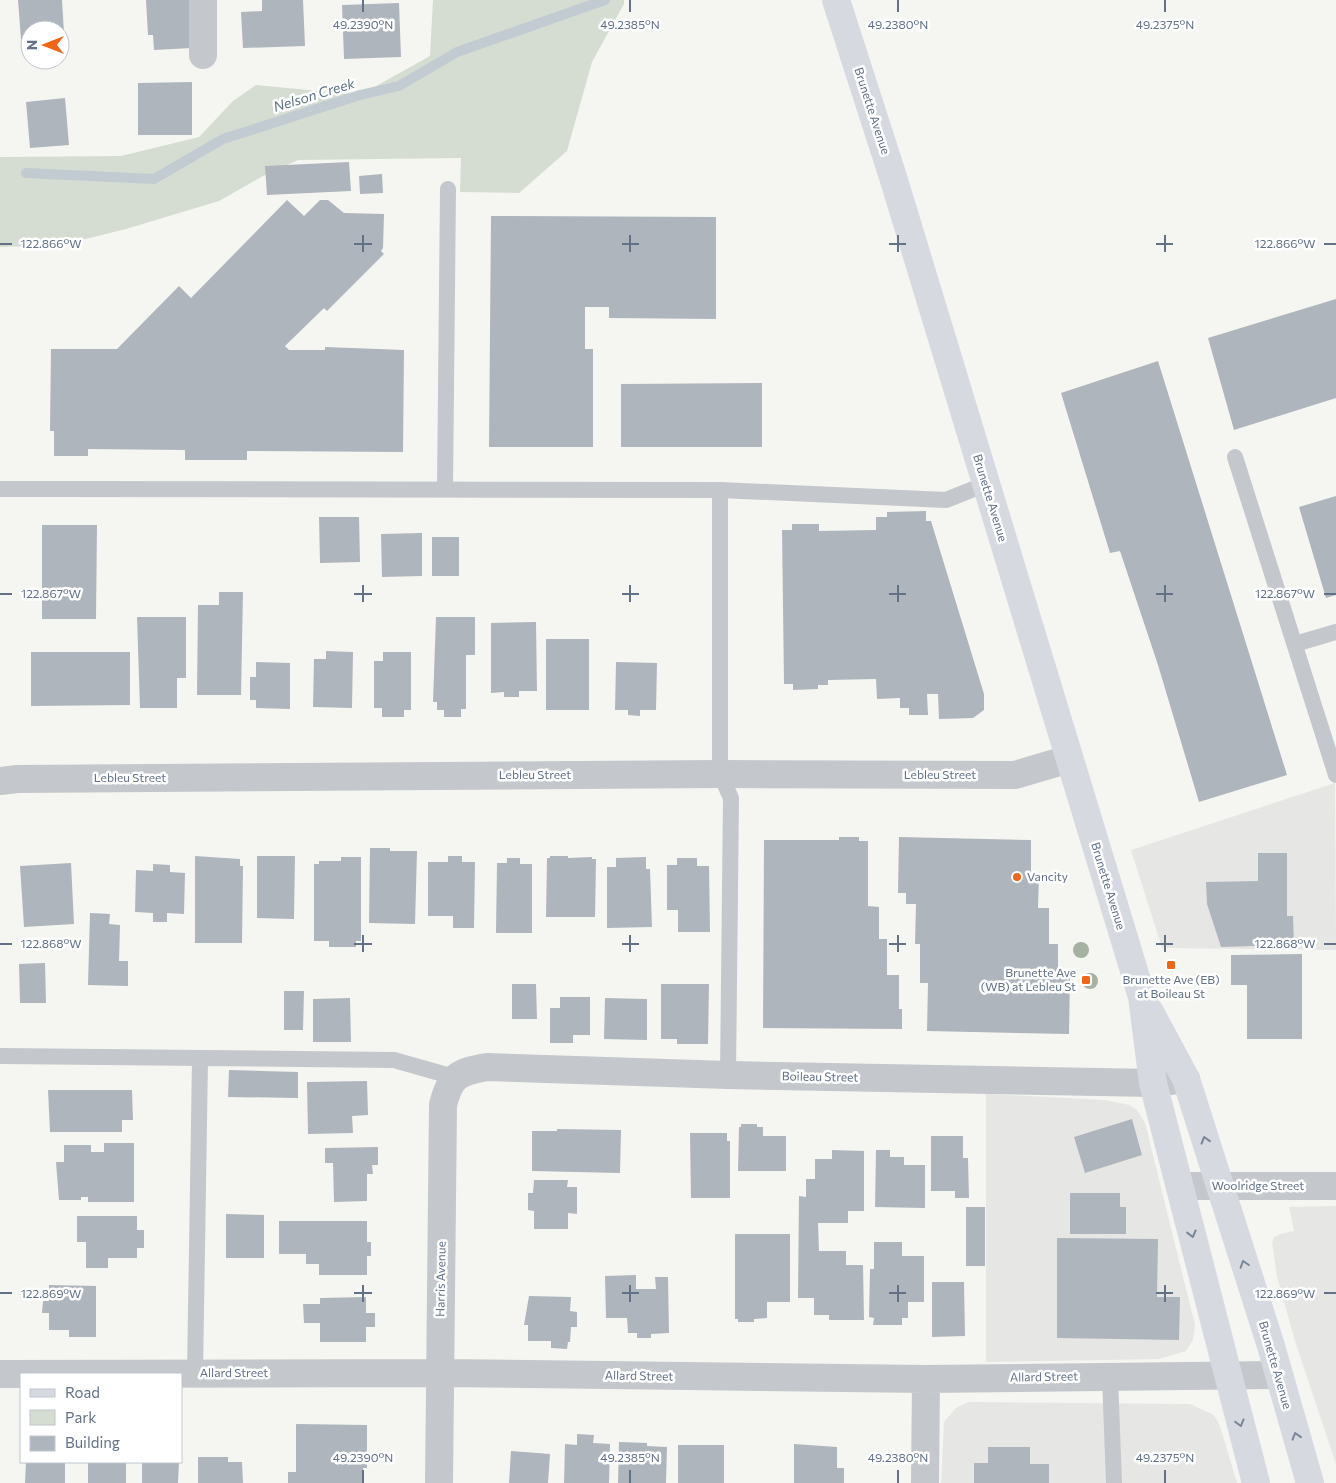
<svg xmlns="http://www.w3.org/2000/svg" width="1336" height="1483" font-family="Commissioner,sans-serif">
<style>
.built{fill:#e6e6e5}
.green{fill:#d5ddd2}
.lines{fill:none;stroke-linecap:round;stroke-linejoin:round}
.stream{stroke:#c2cbd2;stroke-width:10}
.building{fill:#afb5bc}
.service{stroke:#c4c7cb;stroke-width:16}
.minor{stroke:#c4c7cb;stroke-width:28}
.secondary{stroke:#d6d9df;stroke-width:28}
.tree{fill:#a5b2a2}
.oneway{stroke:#798697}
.ticks{fill:none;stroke:#627185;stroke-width:2}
.poi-dot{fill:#f06516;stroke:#fff;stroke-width:2}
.labels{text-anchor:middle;stroke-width:5;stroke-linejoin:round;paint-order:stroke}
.street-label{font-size:12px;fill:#627185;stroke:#fff}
.poi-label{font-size:12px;fill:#627185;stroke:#fff;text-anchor:start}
.water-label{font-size:14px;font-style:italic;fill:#5e7382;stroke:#fff}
.ticks-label{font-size:12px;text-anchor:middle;fill:#627185;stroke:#fff;stroke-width:5;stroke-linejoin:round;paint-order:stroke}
</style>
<rect width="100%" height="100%" fill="#f5f6f1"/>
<!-- built -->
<path class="built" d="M1335,783L1336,950L1162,948L1131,850Z
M986,1094L1106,1100L1129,1105L1137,1110L1145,1123L1195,1325L1193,1340L1186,1351L1159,1359L986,1362Z
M1336,1206V1464L1295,1341L1277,1277L1272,1242L1274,1237L1280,1234L1294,1231L1289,1207Z
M968,1402L1190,1404L1214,1415L1220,1426L1237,1483H941L944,1422L956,1408Z"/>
<!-- green -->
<path class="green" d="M433,0H624V4L592,62L567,151L519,193L460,192L461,158L298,160L263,176L219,201L126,229L61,245L0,247V157L121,156L199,137L233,101L256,85L360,95L430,56Z"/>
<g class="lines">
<!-- stream -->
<path class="stream" d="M26,173L154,179L223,139L360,95L399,86L457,52L605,0"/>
</g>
<!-- building -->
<path class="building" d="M18,0H62L65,50H60V30H30V53H22Z
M146,0H189L192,48L154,50L153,35H148Z
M262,0H303L305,46L243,48L241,12L262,11Z
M399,3L401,57L344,59L342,5Z
M192,82V135H138V83Z
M65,98L69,145L30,148L26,102Z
M349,162L351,191L267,195L265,166Z
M382,174L383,193L360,194L359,176Z
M287,200L304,216L320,200H328L344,213L384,214L383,248L381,251L384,254L327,311L324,308L285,346L289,350H325V347L404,350L403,452L247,451V460H185V450L88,449V456H54V431H50L51,349H117L179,286L191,298Z
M491,216L716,217V319L609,318V307H585V349H593V447H489Z
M1336,299V398L1234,430L1208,338Z
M1158,361L1287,775L1199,802L1158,665L1120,551L1110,553L1061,393Z
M762,383V447H621V384Z
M1336,496V595L1326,598L1299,507Z
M926,511V521H931L984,694V710L973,718L939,719L938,694H927L928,715H909V708H900V698L877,699L876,679L828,680V685H818V689L793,690V684H784L782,530H792V524H819V531L876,530V517H887V512Z
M319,517H359L360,562L320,563Z
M42,525H97L96,619H42Z
M422,533V576L382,577L381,534Z
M432,537H459V576H432Z
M219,592H243L241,695H197L198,605H219Z
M137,617H186V678H177V708H140Z
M436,617H475V655H466V709H461V717H444V710H437V702H433Z
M536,622L537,691H519V697H504V692L491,693V623Z
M546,639H589V710H546Z
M326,651L353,652L352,708L313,707L314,659H326Z
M31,652H130V705L31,706Z
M383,652H411V710H404V717H382V708H374V661H383Z
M256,662L290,663V709L256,708V700H250V677H256Z
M616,662L657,663L656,710H640V716L628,715V710H615Z
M839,837H859V841H868V906L879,907V939H887V975H899V1009H902V1029L763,1028L764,840H839Z
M899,837L1031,840V874L1039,875L1038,908H1049V944H1058V977H1070L1069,1034L927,1031L928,983H920V944H915L916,904H906V893H898Z
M370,848H390V851H417L415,924L369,923Z
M1258,853H1287V916H1293L1294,945L1221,947L1207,904L1206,882L1258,881Z
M195,856L240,859V866H243L242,943H195Z
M257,856H295L294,919L257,918Z
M448,856H462V862H475L474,928H453V916H428V862H448Z
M550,856H568V858L592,857V859H596L595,917H546L547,858H550Z
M341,857H361V941H356V947H329V941H314V864H319V861H341Z
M646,857V869H650L652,927L607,928V867H616V858Z
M507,858H520V864H532V933H496L497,863H507Z
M677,858H697V866H709L710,932H678V910H667V865H677Z
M71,863L74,924L24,927L20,866Z
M153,864L170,865V872L185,873L184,914L167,913V922H153V913L135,912L136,870L153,871Z
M90,913L110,914L109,924L120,925L119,961H128V986L88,985Z
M1302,954V1039H1247V985H1231V955Z
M45,963L46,1003H20L19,964Z
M512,984H536L537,1019H512Z
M661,984H709L708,1044H677V1039H661Z
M284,991H304L303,1030H284Z
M560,997H590V1035H573V1043H550V1008H560Z
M350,998L351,1042H313V999Z
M605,998L647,999V1040L604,1039Z
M229,1070L298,1072V1098L228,1097Z
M367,1081L368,1115L352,1116L353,1133L308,1134L307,1082Z
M48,1090H132L133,1120H122V1132H50Z
M1132,1119L1142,1155L1085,1173L1074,1137Z
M741,1124H757V1127H763V1136H786V1171H738L739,1127H741Z
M557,1129L621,1130L620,1173L532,1171V1131H557Z
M690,1133H727V1141H730V1198H691Z
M931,1136H963V1158H968L969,1198H955V1191H931Z
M104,1143H134V1202H88V1197H81V1200H59L56,1162H64V1145H91V1152H104Z
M378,1147V1165H372L373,1174H367V1201L334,1202L333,1163H325V1148Z
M832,1150L864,1151V1211H848V1223H818L819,1251H846V1265H863L864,1320H829V1315H814V1298H798L799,1196L806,1197V1179H815V1159H832Z
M876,1150H890V1157H904V1165H925V1208L875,1207Z
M534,1180H568L567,1187H577V1214L568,1213V1229H534V1211L528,1210V1193H533Z
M1070,1193H1120V1207H1126V1234H1070Z
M966,1207H985V1266H966Z
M226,1214L264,1215V1258H226Z
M77,1216H137V1230H144V1248H137V1258H108V1268H86V1242H77Z
M279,1221H367V1242H371V1256H367V1275H319V1264H306V1254H279Z
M735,1234H790V1302H767V1318L754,1319V1322H738V1319H735Z
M1057,1238L1158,1239L1157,1297H1180L1179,1340L1057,1338Z
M874,1242H902V1256H924V1302H908V1318H902V1325H873L874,1318L869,1317L870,1269H874Z
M636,1275V1289H656L655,1277H668L669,1333L651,1334V1338H637V1333H628L627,1318H606L605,1276Z
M932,1282H964L965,1336L932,1337Z
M49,1285L96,1286V1337H69V1330H49V1313H42L43,1301H49Z
M529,1296L571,1297L570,1311L577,1312V1327H571L570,1342H568L567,1349L551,1348V1341H528V1325H524Z
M366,1297V1313H375V1327H366V1342H320V1323H304L303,1304H320V1298Z
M296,1424L367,1425V1468H363V1483H288V1472H296Z
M577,1434L594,1435L593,1443L610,1444L609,1483H564L565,1444L577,1445Z
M619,1442L647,1443V1446L667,1447L666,1483H618Z
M794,1444L837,1447V1468H844V1483H794Z
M678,1445H724V1483H678Z
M988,1447H1030V1464H1049V1483H974V1463H988Z
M511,1451L550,1454L548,1483H509Z
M198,1457H228V1462H242L243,1483H198Z
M26,1462H65V1483H25Z
M88,1462H126V1483H88Z
M142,1462H179L178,1483H142Z"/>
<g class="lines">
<!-- service -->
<path class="service" d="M1235,457L1336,775
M0,489L720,490V774L731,798L728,1075
M445,489L448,189
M720,490L946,500L986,484
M1295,644L1336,632
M0,1056L394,1060L454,1077
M195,1373L200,1060
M1110,1377L1114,1483"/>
<!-- minor -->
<path class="minor" d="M203,0V55
M0,781L17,779L720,774L1015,775L1069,759
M1180,1186H1336
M0,1374L441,1373L926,1379L1278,1375
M439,1483L443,1105C450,1076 458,1072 487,1067L728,1075L1153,1083L1186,1079
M925,1483L926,1379"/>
<!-- secondary -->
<path class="secondary" d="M836,0L893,177L1142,997L1153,1083L1256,1483
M1150,1012L1186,1079L1271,1346L1310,1483"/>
</g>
<!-- trees -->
<g class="tree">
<circle cx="1081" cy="950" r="8"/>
<circle cx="1090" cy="981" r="8"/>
</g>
<!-- one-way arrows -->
<defs><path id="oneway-chevron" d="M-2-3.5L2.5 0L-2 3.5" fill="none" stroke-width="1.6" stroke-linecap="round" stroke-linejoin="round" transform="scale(1.25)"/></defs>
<g class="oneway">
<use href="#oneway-chevron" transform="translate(1205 1140) rotate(-107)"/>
<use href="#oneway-chevron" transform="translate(1192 1234) rotate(76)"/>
<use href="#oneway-chevron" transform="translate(1244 1264) rotate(-108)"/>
<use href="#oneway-chevron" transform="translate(1240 1423) rotate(75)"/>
<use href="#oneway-chevron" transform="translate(1296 1436) rotate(-107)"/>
</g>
<!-- ticks -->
<path class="ticks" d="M363,0V12M630,0V12M898,0V12M1165,0V12M363,235V252M630,235V252M898,235V252M1165,235V252M0,244H12M354,244H372M622,244H639M889,244H906M1156,244H1173M1324,244H1336M363,585V602M630,585V602M898,585V602M1165,585V602M0,594H12M354,594H372M622,594H639M889,594H906M1156,594H1173M1324,594H1336M363,935V952M630,935V952M898,935V952M1165,935V952M0,944H12M354,944H372M622,944H639M889,944H906M1156,944H1173M1324,944H1336M363,1285V1302M630,1285V1302M898,1285V1302M1165,1285V1302M0,1293H12M354,1293H372M622,1293H639M889,1293H906M1156,1293H1173M1324,1293H1336M363,1470V1483M630,1470V1483M898,1470V1483M1165,1470V1483"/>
<!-- markers -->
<g class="poi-dot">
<circle cx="1017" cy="877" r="5"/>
<rect x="1166" y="960" width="10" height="10" rx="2.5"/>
<rect x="1081" y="975" width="10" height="10" rx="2.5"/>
</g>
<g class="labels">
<!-- street labels -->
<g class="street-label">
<text transform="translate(872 111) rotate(72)" y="4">Brunette Avenue</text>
<text transform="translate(990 498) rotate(73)" y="4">Brunette Avenue</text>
<text x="535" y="779">Lebleu Street</text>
<text x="940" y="779">Lebleu Street</text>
<text x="130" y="782">Lebleu Street</text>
<text transform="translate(1108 886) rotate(73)" y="4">Brunette Avenue</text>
<text transform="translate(820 1077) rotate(1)" y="4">Boileau Street</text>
<text x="1258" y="1190">Woolridge Street</text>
<text transform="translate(441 1279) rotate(-89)" y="4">Harris Avenue</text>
<text transform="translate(1275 1365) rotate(74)" y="4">Brunette Avenue</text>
<text x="234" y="1377">Allard Street</text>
<text transform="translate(639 1376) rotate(1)" y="4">Allard Street</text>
<text transform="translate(1044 1377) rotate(-1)" y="4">Allard Street</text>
</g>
<!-- poi labels -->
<g class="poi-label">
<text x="1027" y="881">Vancity</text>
<text x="1076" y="977" text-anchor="end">Brunette Ave<tspan x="1076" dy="14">(WB) at Lebleu St</tspan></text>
<text x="1171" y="984" text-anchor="middle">Brunette Ave (EB)<tspan x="1171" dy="14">at Boileau St</tspan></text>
</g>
<!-- water labels -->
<g class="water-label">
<text transform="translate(314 95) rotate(-17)" y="5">Nelson Creek</text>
</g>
</g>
<g class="ticks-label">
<text x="363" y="29">49.2390°N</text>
<text x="630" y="29">49.2385°N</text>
<text x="898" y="29">49.2380°N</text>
<text x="1165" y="29">49.2375°N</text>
<text x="1285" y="248">122.866°W</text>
<text x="51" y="248">122.866°W</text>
<text x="1285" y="598">122.867°W</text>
<text x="51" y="598">122.867°W</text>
<text x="1285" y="948">122.868°W</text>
<text x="51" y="948">122.868°W</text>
<text x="1285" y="1298">122.869°W</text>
<text x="51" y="1298">122.869°W</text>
<text x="363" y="1462">49.2390°N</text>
<text x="630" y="1462">49.2385°N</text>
<text x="898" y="1462">49.2380°N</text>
<text x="1165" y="1462">49.2375°N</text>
</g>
<!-- legend -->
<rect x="20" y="1373" width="162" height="90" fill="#ffffff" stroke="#c0c6ce"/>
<rect x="30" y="1389" width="25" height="8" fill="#d6d9df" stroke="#c0c6ce"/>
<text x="65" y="1398" font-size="15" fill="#627185">Road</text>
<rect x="30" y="1410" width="25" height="15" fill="#d5ddd2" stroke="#c0c6ce"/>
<text x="65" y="1423" font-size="15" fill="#627185">Park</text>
<rect x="30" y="1436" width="25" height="15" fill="#afb5bc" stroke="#c0c6ce"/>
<text x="65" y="1448" font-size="15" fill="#627185">Building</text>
<!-- north arrow -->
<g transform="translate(45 45) rotate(270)"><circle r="24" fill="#ffffff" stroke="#c0c6ce"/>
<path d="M0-4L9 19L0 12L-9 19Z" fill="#f06516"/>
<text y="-8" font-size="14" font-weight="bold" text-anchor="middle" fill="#627185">N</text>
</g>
</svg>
